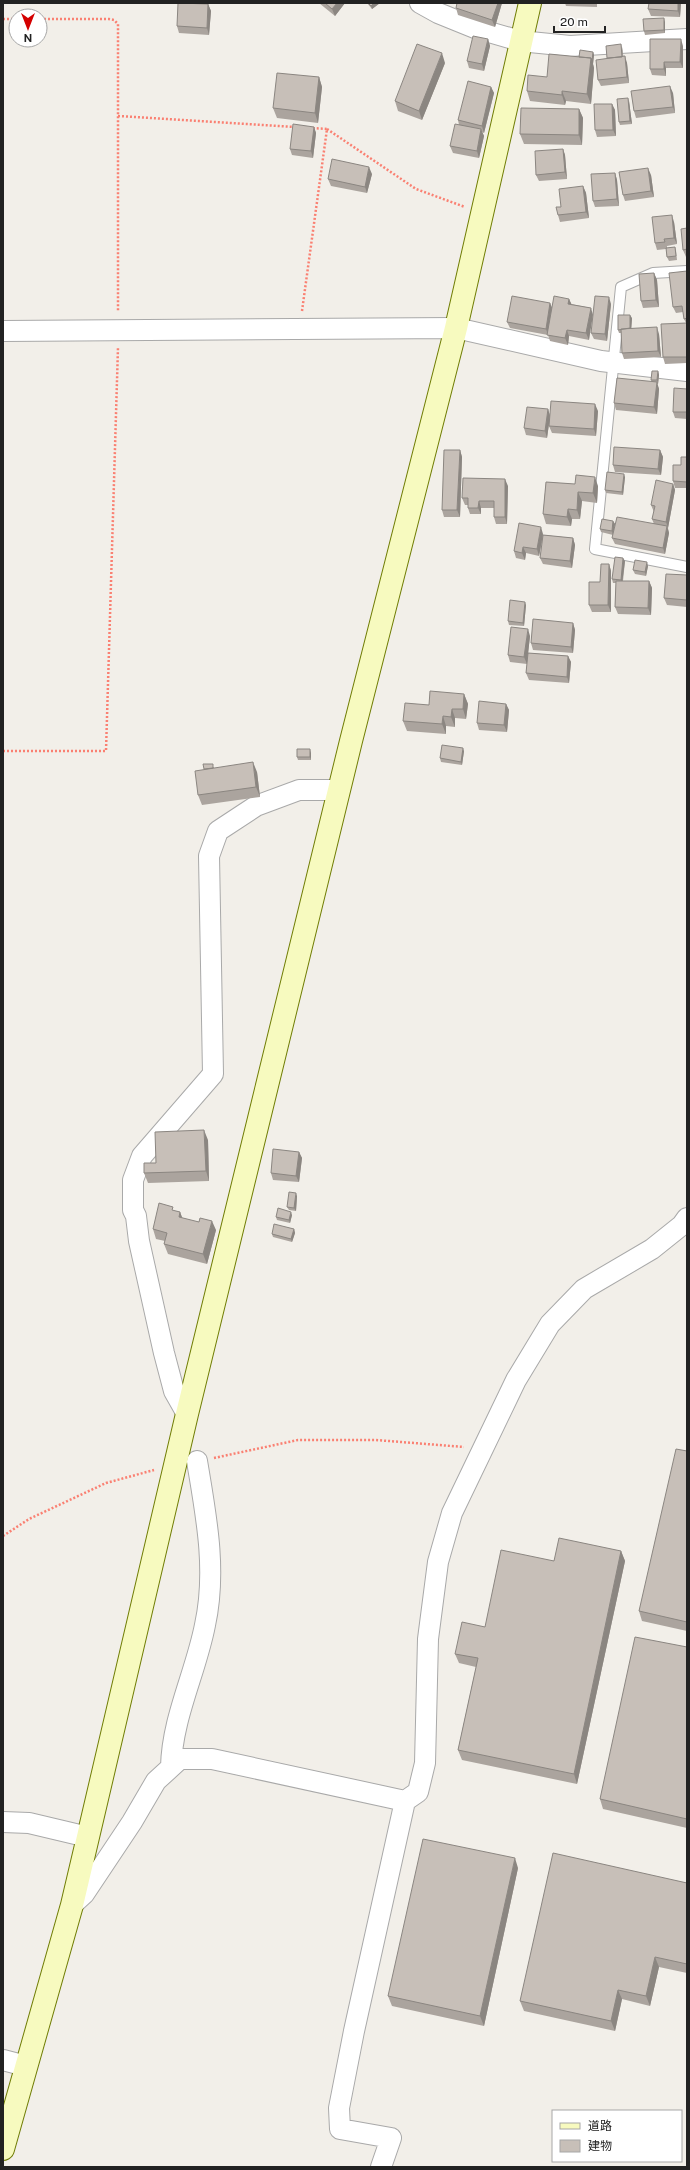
<svg xmlns="http://www.w3.org/2000/svg" width="690" height="2170" font-family="'Public Sans','Noto Sans JP',sans-serif">
<style>
.lines{fill:none;stroke-linecap:round;stroke-linejoin:round}
.lane-casing{stroke:#a9a9a9;stroke-width:12}
.street-casing{stroke:#a9a9a9;stroke-width:22}
.secondary-casing{stroke:#707d05;stroke-width:24}
.path{stroke:#fa8072;stroke-width:2.5;stroke-dasharray:2 2;stroke-linecap:butt}
.lane{stroke:#fff;stroke-width:10}
.street{stroke:#fff;stroke-width:20}
.secondary{stroke:#f7fabf;stroke-width:22}
.wall{fill:#aba49e}
.shaded-wall{fill:#8b8681}
.building{fill:#c7bfb8;stroke:#8b8681}
</style>
<rect width="100%" height="100%" fill="#f2efe9"/>
<g class="lines">
<!-- lane casing -->
<g class="lane-casing">
<path id="lane" d="M687,271L653,273L621,287L595,549L687,567"/>
</g>
<!-- street casing -->
<g class="street-casing">
<path id="street" d="M420,3L438,13L475,28L520,41L570,46L687,39
M3,331L456,328L601,361L687,371
M187,1414L174,1391L164,1353L139,1241L136,1216L133,1210V1180L142,1156L213,1074L209,856L218,831L256,806L299,790H339
M171,1767C172,1718 196,1672 205,1625C217,1570 206,1515 197,1461
M3,1822L29,1823L88,1837
M72,1905L84,1894L132,1822L156,1781L180,1759H212L405,1801L418,1792L425,1763L428,1639L438,1562L452,1513L516,1380L550,1324L584,1289L652,1249L682,1225L687,1218
M3,2060L26,2066
M381,2167L391,2138L340,2129L339,2108L354,2031L405,1801"/>
</g>
<!-- secondary casing -->
<g class="secondary-casing">
<path id="secondary" d="M3,2149L72,1905L88,1837L187,1414L351,741L456,328L530,3"/>
</g>
<!-- path -->
<path class="path" d="M3,19H16
M40,19H109L114,20L118,24V312
M118,116L295,127
M327,129L416,189L465,207
M302,311L327,129L311,128
M3,751H106L118,347
M214,1458L298,1440H376L464,1447
M3,1536L29,1519L106,1483L154,1470"/>
<!-- lane -->
<use href="#lane" class="lane"/>
<!-- street -->
<use href="#street" class="street"/>
<!-- secondary -->
<use href="#secondary" class="secondary"/>
</g>
<!-- wall -->
<path class="wall" d="M319,3H345L335,16Z
M367,3H380L372,9Z
M502,3L495,27L458,15L456,8Z
M565,3H597V7L566,6Z
M681,3L680,17L651,16L648,9Z
M208,4L211,11L209,35L179,33L177,26Z
M665,22V33L645,35L644,31Z
M488,39L490,46L484,71L469,68L467,61Z
M683,46V68H666V76L652,75L650,69Z
M622,47L623,57L627,63L629,83L601,86L598,80L607,58Z
M593,52L594,55L593,64L594,68L591,104L566,101L565,105L530,101L527,91L547,77L579,57Z
M445,63L422,120L398,111L395,101Z
M319,77L322,87L318,123L277,118L273,108Z
M491,87L494,93L484,133L482,132L484,136L479,158L453,153L450,146L459,125L458,120Z
M673,93L675,113L636,118L634,111Z
M629,101L632,124L620,125L619,122Z
M612,104L615,110L616,136L597,137L595,130Z
M579,109L583,118L582,145L524,144L520,134Z
M314,127L316,133L313,158L292,155L290,149Z
M563,149L565,155L567,179L539,181L536,175Z
M615,173L617,180L619,206L595,207L593,201Z
M372,174L367,193L331,186L328,179Z
M651,175L654,197L625,201L623,195Z
M583,186L586,193L589,218L560,222L558,215L561,207Z
M674,222L677,244L667,246V248L675,247L676,250L677,260L669,261L667,257L666,249L657,250L655,243Z
M687,228V256L686,257L683,250Z
M687,271V363L665,364L663,357L686,323L684,319L683,312L676,313L673,307Z
M654,273L657,280L659,307L643,308L641,301Z
M569,299L571,304L591,308L589,340L569,336L568,345L550,341L548,335L510,328L507,322L550,303L552,309Z
M611,304L607,341L594,339L591,333Z
M632,318L631,328L659,334L661,357L624,359L622,353L621,333H619L618,330Z
M658,371L659,375L658,384H657L659,389L657,414L616,410L614,403L652,382L651,380Z
M687,389V419L675,418L673,412Z
M548,409L550,416L598,411L596,436L552,433L549,426L550,418L547,438L526,435L524,428Z
M460,450L462,457L460,517H444L442,510Z
M660,450L663,457L661,475L615,472L613,465Z
M687,457V488H675L673,481L681,465Z
M625,477L623,495L606,493L605,490Z
M546,482L598,486L597,503L582,501L580,519H572L571,526L546,524L543,514Z
M673,484L675,490L668,528L669,533L665,554L615,544L612,538L654,524L652,519L654,512L651,505Z
M508,486L507,524H496L494,517V508H481V514H470L468,508V505H465L462,498Z
M613,521L615,524L613,535L601,532L600,529Z
M543,534V535L573,538L575,545L572,568L543,564L540,558L543,538L539,556L526,553L525,560L516,558L514,551Z
M625,561L623,581H649L652,588L651,615L618,614L615,607L616,583H613L612,579Z
M609,564L611,571V612H592L589,605Z
M648,566L646,576L635,574L633,570Z
M687,575V607L667,605L664,598Z
M526,605L524,626L509,625L508,621Z
M573,623L575,630L573,653L533,650L531,643Z
M530,636L528,653L568,656L571,662L569,683L529,680L526,673L527,664L510,662L508,655Z
M464,694L468,704L466,719L455,718V727L446,726V734L407,731L403,721L429,705Z
M506,704L509,710L507,732L479,730L477,723Z
M464,751L462,765L441,762L440,758Z
M311,753V760H298L297,757Z
M214,767V768L257,772L260,797L202,805L198,795L204,769Z
M208,1140L209,1181L148,1183L144,1173L156,1163Z
M299,1152L302,1158L299,1182L273,1180L271,1173Z
M297,1196L296,1211L289,1210L287,1207Z
M175,1211L180,1212L182,1218L216,1230L207,1264L168,1254L164,1244L165,1241L156,1239L153,1229Z
M292,1215L290,1223L277,1220L276,1217Z
M294,1229L295,1233L292,1242L273,1237L272,1234Z
M687,1451V1631L642,1621L639,1611Z
M621,1551L625,1561L577,1784L462,1760L458,1750L476,1667L459,1663L455,1654L485,1627L554,1561Z
M687,1647V1828L603,1809L600,1799Z
M518,1868L484,2026L392,2006L388,1996Z
M687,1883V1973L659,1967L650,2006L622,1999L615,2031L524,2011L520,2001Z"/>
<!-- shaded-wall -->
<path class="shaded-wall" d="M337,3H345L335,16L332,9Z
M374,3H380L372,9L371,6Z
M498,3H502L495,27L492,20Z
M678,3H681L680,17L678,11Z
M208,4L211,11L209,35L207,28Z
M664,18L665,22V33L664,30Z
M488,39L490,46L484,71L482,64Z
M681,39L683,46V68L680,62Z
M621,44L622,47L624,61L623,57Z
M593,52L594,55L593,64L594,68L591,104L587,94L591,58Z
M442,53L445,63L422,120L419,111Z
M625,56L627,63L629,83L627,77Z
M664,62L666,68V76L664,69Z
M319,77L322,87L318,123L315,113Z
M670,86L673,93L675,113L673,107Z
M491,87L494,93L484,133L482,126Z
M562,91L566,101L565,105L562,95Z
M628,98L629,101L632,124L630,121Z
M612,104L615,110L616,136L613,130Z
M579,109L583,118L582,145L579,135Z
M314,127L316,133L313,158L311,151Z
M481,129L484,136L479,158L477,151Z
M563,149L565,155L567,179L565,172Z
M369,167L372,174L367,193L365,187Z
M648,168L651,175L654,197L651,191Z
M615,173L617,180L619,206L617,199Z
M583,186L586,193L589,218L586,212Z
M672,215L674,222L677,244L674,238Z
M654,273L657,280L659,307L656,300Z
M609,297L611,304L607,341L605,334Z
M569,299L572,305L568,304Z
M550,303L553,310L548,335L546,329Z
M591,308L593,315L589,340L586,333Z
M630,315L632,318L631,334L630,330Z
M657,327L659,334L661,357L658,351Z
M567,330L569,336L568,345L565,338Z
M658,371L659,375L658,384L657,380Z
M657,382L659,389L657,414L654,407Z
M595,404L598,411L596,436L594,429Z
M548,409L550,416L547,438L545,431Z
M460,450L462,457L460,517L457,510Z
M660,450L663,457L661,475L658,469Z
M624,474L625,477L623,495L622,492Z
M595,477L598,486L597,503L593,493Z
M505,479L508,486L507,524L505,517Z
M673,484L675,490L668,528L666,522Z
M578,492L582,501L580,519L577,510Z
M479,501L481,508V514L478,508Z
M568,509L572,519L571,526L567,517Z
M613,521L615,524L613,535L612,531Z
M667,526L669,533L665,554L663,548Z
M541,527L543,534L539,556L537,549Z
M573,538L575,545L572,568L570,561Z
M523,547L526,553L525,560L522,553Z
M623,558L625,561L622,584L621,580Z
M647,562L648,566L646,576L645,572Z
M609,564L611,571V612L608,605Z
M649,581L652,588L651,615L648,608Z
M525,602L526,605L524,626L523,623Z
M573,623L575,630L573,653L571,647Z
M528,629L530,636L527,664L524,657Z
M568,656L571,662L569,683L567,677Z
M464,694L468,704L466,719L463,709Z
M506,704L509,710L507,732L504,725Z
M452,709L455,718V727L451,717Z
M443,716L446,726V734L442,724Z
M463,748L464,751L462,765L461,762Z
M310,749L311,753V760L310,757Z
M253,762L257,772L260,797L256,787Z
M204,1130L208,1140L209,1181L206,1171Z
M299,1152L302,1158L299,1182L296,1176Z
M296,1193L297,1196L296,1211L294,1208Z
M180,1212L184,1222L179,1217Z
M291,1212L292,1215L290,1223L289,1220Z
M212,1221L216,1230L207,1264L203,1254Z
M294,1229L295,1233L292,1242L291,1239Z
M621,1551L625,1561L577,1784L574,1774Z
M515,1858L518,1868L484,2026L480,2016Z
M655,1957L659,1967L650,2006L646,1996Z
M618,1990L622,1999L615,2031L611,2021Z"/>
<!-- building -->
<path class="building" d="M178,3L208,4L207,28L177,26Z
M325,3H337L332,9Z
M368,3H374L371,6Z
M457,3H498L492,20L456,8Z
M649,3H678V11L648,9Z
M664,18V30L644,31L643,19Z
M473,36L488,39L482,64L467,61Z
M650,39H681L680,62H664V69H650Z
M417,44L442,53L419,111L395,101Z
M621,44L622,57L607,58L606,46Z
M580,50L593,52L592,61L591,58L579,57Z
M549,54L591,58L587,94L562,91V95L527,91L528,75L547,77Z
M625,56L627,77L598,80L596,60Z
M277,73L319,77L315,113L273,108Z
M468,81L491,87L482,126L458,120Z
M670,86L673,107L634,111L631,91Z
M628,98L630,121L619,122L617,99Z
M594,104H612L613,130H595Z
M521,108L579,109V135L520,134Z
M293,124L314,127L311,151L290,149Z
M455,124L481,129L477,151L450,146Z
M563,149L565,172L536,175L535,151Z
M332,159L369,167L365,187L328,179Z
M648,168L651,191L623,195L619,172Z
M615,173L617,199L593,201L591,174Z
M583,186L586,212L558,215L556,207H561L559,189Z
M672,215L674,238L664,239L665,242L655,243L652,217Z
M687,228V249L683,250L681,229Z
M675,247L676,256L667,257L666,248Z
M687,271V318L684,319L682,306L673,307L669,273Z
M654,273L656,300L641,301L639,274Z
M512,296L550,303L546,329L507,322Z
M554,296L569,299L568,304L591,308L586,333L567,330L565,338L547,335Z
M595,296L609,297L605,334L591,333Z
M618,315H630V328L618,330Z
M687,323V357H663L661,324Z
M657,327L658,351L622,353L621,329Z
M652,371H658L657,380H651Z
M617,378L657,382L654,407L614,403Z
M674,388L687,389V412H673Z
M551,401L595,404L594,429L549,426Z
M527,407L548,409L545,431L524,428Z
M614,447L660,450L658,469L613,465Z
M444,450H460L457,510H442Z
M681,457H687V482L673,481V465H681Z
M607,472L624,474L622,492L605,490Z
M576,475L595,477L593,493L578,492L577,510L568,509L567,517L543,514L546,482L575,484Z
M463,478L505,479V517H494V501H479L478,508H468V498H462Z
M656,480L673,484L666,522L652,519L655,506L651,505Z
M617,517L667,526L663,548L612,538Z
M602,519L613,521L612,531L600,529Z
M519,523L541,527L537,549L523,547L522,553L514,551Z
M543,535L573,538L570,561L540,558Z
M615,557L623,558L621,580L612,579Z
M635,560L647,562L645,572L633,570Z
M601,564H609L608,605H589V582H600Z
M666,574L687,575V600L664,598Z
M616,581H649L648,608L615,607Z
M510,600L525,602L523,623L508,621Z
M533,619L573,623L571,647L531,643Z
M511,627L528,629L524,657L508,655Z
M528,653L568,656L567,677L526,673Z
M430,691L464,694L463,709H452L451,717L443,716L442,724L403,721L405,703L429,705Z
M479,701L506,704L504,725L477,723Z
M442,745L463,748L461,762L440,758Z
M297,749H310V757H297Z
M253,762L256,787L198,795L195,771Z
M203,764H213V768L204,769Z
M204,1130L206,1171L144,1173V1163H156L155,1132Z
M273,1149L299,1152L296,1176L271,1173Z
M289,1192L296,1193L294,1208L287,1207Z
M159,1203L173,1207L172,1210L180,1212L179,1217L199,1222L200,1218L212,1221L203,1254L164,1244L167,1233L153,1229Z
M278,1208L291,1212L289,1220L276,1217Z
M274,1224L294,1229L291,1239L272,1234Z
M676,1449L687,1451V1622L639,1611Z
M559,1538L621,1551L574,1774L458,1750L478,1658L455,1654L462,1622L485,1627L501,1550L554,1561Z
M635,1637L687,1647V1819L600,1799Z
M423,1839L515,1858L480,2016L388,1996Z
M553,1853L687,1883V1964L655,1957L646,1996L618,1990L611,2021L520,2001Z"/>
<!-- border -->
<rect width="690" height="2170" fill="none" stroke="#222222" stroke-width="8"/>
<!-- legend -->
<rect x="552" y="2110" width="130" height="52" fill="#ffffff" stroke="#a7a7a7"/>
<rect x="560" y="2123" width="20" height="6" fill="#f7fabf" stroke="#a7a7a7"/>
<text x="588" y="2130" font-size="12" fill="#222222">道路</text>
<rect x="560" y="2140" width="20" height="12" fill="#c7bfb8" stroke="#a7a7a7"/>
<text x="588" y="2150" font-size="12" fill="#222222">建物</text>
<!-- north arrow -->
<g transform="translate(28 28) rotate(180)"><circle r="19" fill="#ffffff" stroke="#a7a7a7"/>
<path d="M0-3L7 15L0 10L-7 15Z" fill="#d40000"/>
<text y="-6" font-size="11" font-weight="bold" text-anchor="middle" fill="#222222">N</text>
</g>
<!-- scale -->
<path d="M554 26v6h51v-6" fill="none" stroke="#222222" stroke-width="2"/>
<text x="560" y="26" font-size="12" fill="#222222" stroke="#ffffff" stroke-width="3" paint-order="stroke">20 m</text>
</svg>
